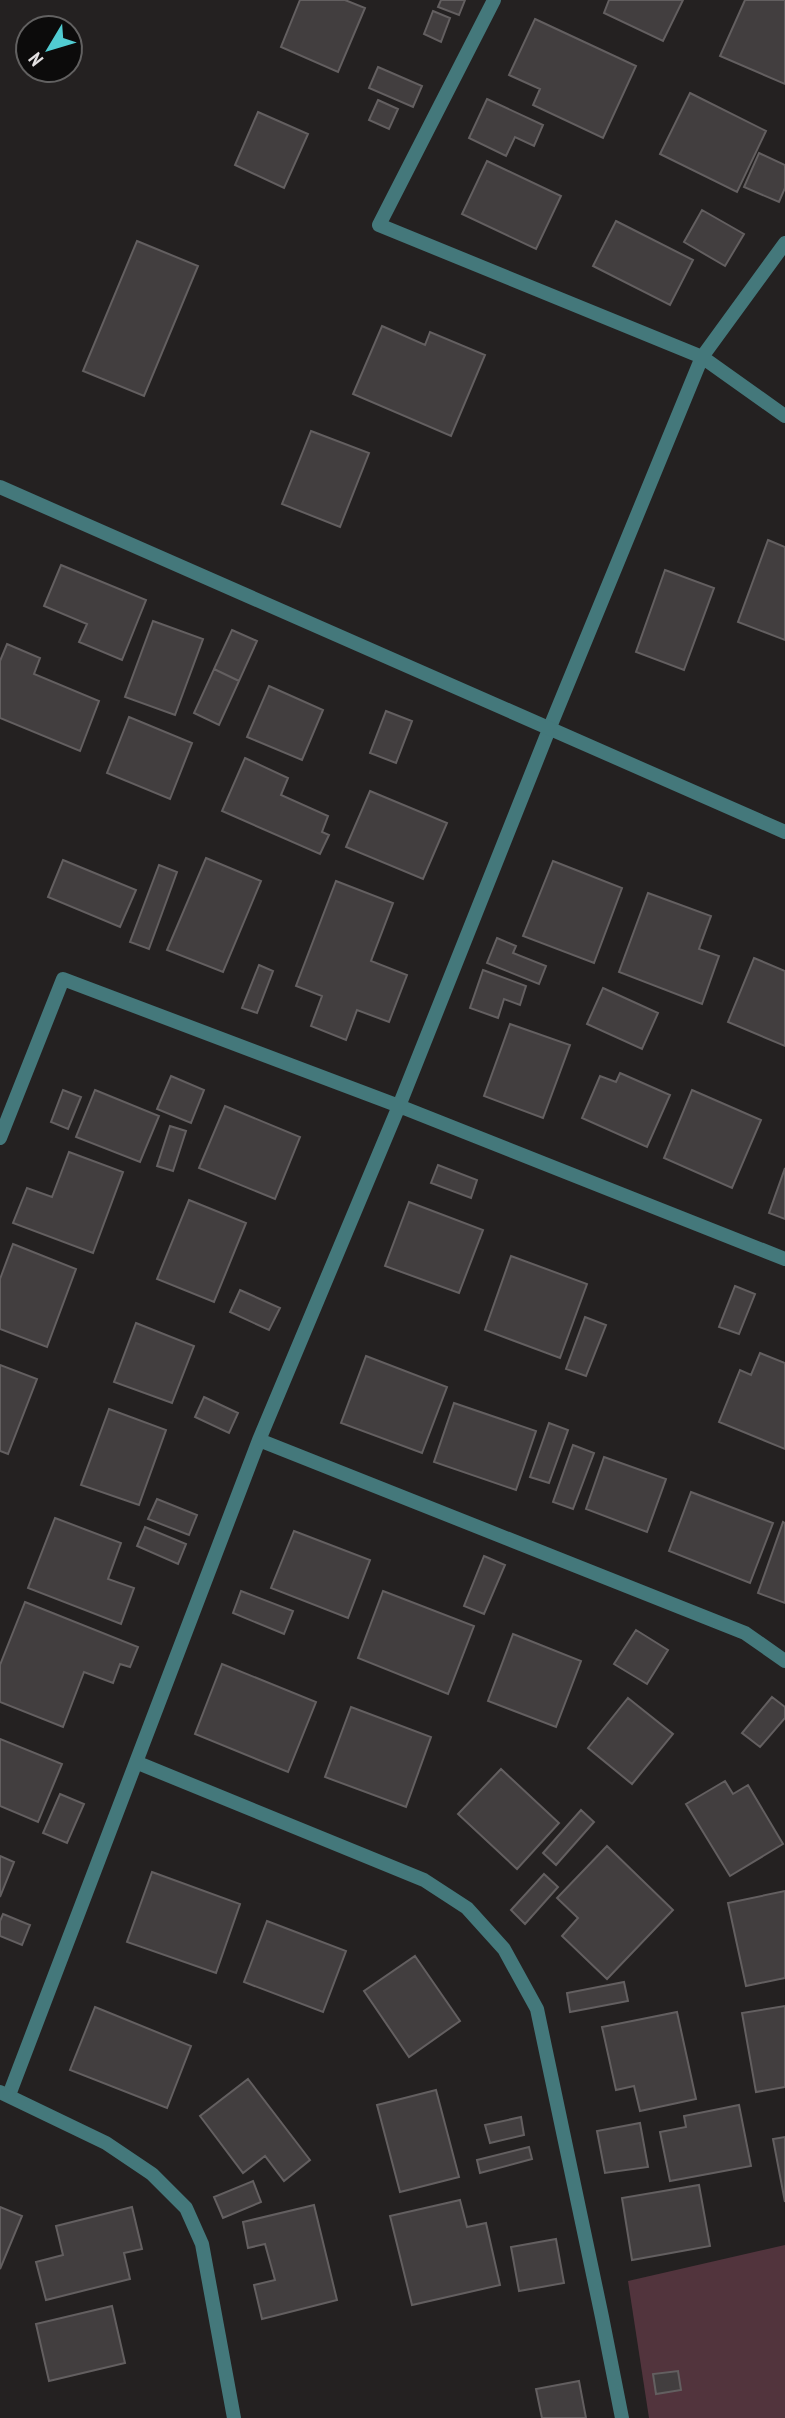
<svg xmlns="http://www.w3.org/2000/svg" width="785" height="2418" font-family="'PT Sans Narrow',sans-serif">
<style>
.green{fill:#52343d}
.building{fill:#423e3f;stroke:#635f60;stroke-width:2}
.lines{fill:none;stroke-linecap:round;stroke-linejoin:round}
.minor{stroke:#44787b;stroke-width:14}
.tertiary{stroke:#44787b;stroke-width:14}
</style>
<rect width="100%" height="100%" fill="#242121"/>
<!-- green -->
<path class="green" d="M785,2245V2418H649L628,2281Z"/>
<!-- building -->
<path class="building" d="M300,0H345L365,8L338,72L281,47Z
M441,0H465L459,15L438,7Z
M609,0H683L663,41L604,13Z
M745,0H785V84L720,56Z
M433,11L450,18L441,42L424,34Z
M535,19L636,66L603,138L533,105L540,89L509,75Z
M378,67L422,86L413,107L369,88Z
M690,93L766,131L737,192L660,154Z
M487,99L543,125L534,146L515,137L506,156L469,138Z
M378,100L398,109L389,129L369,120Z
M258,112L308,134L284,188L235,165Z
M759,153L785,165V188L779,202L744,187Z
M487,161L561,196L536,249L462,214Z
M702,210L744,234L725,266L684,242Z
M616,221L693,260L670,305L593,266Z
M137,241L198,266L144,396L83,371Z
M382,326L425,345L430,332L485,355L451,436L353,394Z
M311,431L369,453L340,527L282,504Z
M768,540L785,547V640L738,622Z
M61,565L146,600L122,660L79,642L87,624L44,606Z
M665,570L714,588L684,670L636,652Z
M153,621L203,639L175,715L125,697Z
M232,630L257,641L239,681L214,669Z
M7,644L40,658L34,674L99,701L80,751L0,718V661Z
M214,669L239,681L219,725L194,713Z
M269,686L323,710L302,760L247,737Z
M386,711L412,721L396,763L370,753Z
M129,717L192,743L170,799L107,773Z
M245,758L288,778L281,795L328,816L322,832L329,835L320,854L222,811Z
M370,791L447,823L423,879L346,847Z
M206,858L261,881L223,972L167,950Z
M63,860L136,890L120,927L48,897Z
M553,861L622,888L594,963L523,936Z
M159,865L177,872L149,949L130,942Z
M336,881L393,903L371,961L407,975L389,1022L357,1010L346,1040L311,1026L322,996L296,986Z
M648,893L711,916L699,949L719,956L702,1004L619,972Z
M497,938L516,946L513,953L546,966L539,984L487,963Z
M754,958L785,971V1046L728,1022Z
M259,965L273,971L257,1013L242,1008Z
M483,970L526,986L520,1005L504,999L498,1018L470,1008Z
M603,988L658,1013L642,1049L587,1024Z
M510,1024L570,1045L543,1118L484,1096Z
M620,1073L670,1095L647,1147L582,1118L600,1076L616,1082Z
M171,1076L204,1090L191,1123L157,1109Z
M63,1090L81,1097L68,1129L51,1122Z
M95,1090L159,1116L140,1162L76,1137Z
M692,1090L761,1120L732,1188L664,1158Z
M225,1106L300,1137L275,1199L199,1168Z
M170,1126L186,1131L173,1171L157,1166Z
M69,1152L123,1172L93,1253L13,1223L27,1188L52,1197Z
M438,1165L477,1180L471,1198L431,1183Z
M785,1168V1219L769,1213Z
M189,1200L246,1223L214,1302L157,1279Z
M409,1202L483,1230L459,1293L385,1266Z
M13,1244L76,1269L47,1347L0,1329V1279Z
M511,1256L587,1284L560,1358L485,1330Z
M735,1286L755,1294L739,1334L719,1327Z
M240,1290L280,1308L269,1330L230,1312Z
M585,1317L606,1325L586,1376L566,1369Z
M136,1323L194,1346L172,1403L114,1382Z
M760,1353L785,1363V1449L719,1422L740,1370L751,1375Z
M366,1356L447,1387L422,1453L341,1423Z
M0,1365L37,1379L8,1454L0,1451Z
M204,1397L238,1413L229,1433L195,1417Z
M454,1403L536,1431L516,1490L434,1462Z
M109,1409L166,1430L139,1505L81,1485Z
M549,1423L568,1430L549,1483L530,1477Z
M573,1445L594,1453L573,1509L553,1502Z
M604,1457L666,1479L647,1532L586,1509Z
M691,1492L773,1523L750,1583L669,1551Z
M157,1499L197,1515L189,1535L148,1519Z
M55,1518L121,1543L108,1579L134,1588L121,1624L28,1588Z
M783,1522L785,1523V1603L758,1593Z
M145,1527L186,1544L178,1564L137,1546Z
M294,1531L370,1560L348,1618L271,1588Z
M484,1556L505,1565L484,1614L464,1606Z
M241,1591L293,1611L284,1634L233,1613Z
M383,1591L474,1626L448,1694L358,1658Z
M25,1602L138,1647L130,1667L120,1664L113,1683L84,1672L63,1727L0,1702V1665Z
M636,1630L668,1650L647,1684L614,1664Z
M513,1634L581,1661L556,1727L488,1701Z
M222,1664L316,1702L288,1772L195,1734Z
M772,1697L785,1707V1718L760,1747L742,1733Z
M628,1698L673,1734L632,1784L588,1748Z
M351,1707L431,1737L406,1807L325,1777Z
M0,1739L62,1764L38,1822L0,1806Z
M501,1769L559,1823L517,1869L458,1814Z
M725,1781L733,1794L748,1785L783,1844L730,1876L686,1804Z
M60,1794L84,1804L67,1843L43,1833Z
M581,1810L594,1822L556,1865L543,1853Z
M607,1846L673,1910L607,1979L562,1936L578,1918L557,1898Z
M0,1856L14,1862L0,1897Z
M152,1872L240,1904L216,1973L127,1942Z
M544,1874L558,1887L525,1924L511,1910Z
M785,1891V1978L746,1986L728,1903Z
M3,1914L30,1925L22,1945L0,1936V1921Z
M267,1921L346,1951L323,2012L244,1982Z
M415,1956L460,2021L409,2057L364,1991Z
M624,1982L628,2001L570,2012L567,1993Z
M785,2006V2087L756,2092L742,2013Z
M95,2007L191,2046L167,2108L70,2070Z
M677,2012L696,2099L640,2111L634,2086L616,2090L602,2027Z
M248,2079L310,2160L284,2181L265,2156L243,2173L200,2116Z
M436,2090L459,2177L400,2192L377,2105Z
M739,2105L751,2166L670,2181L660,2132L686,2127L684,2116Z
M521,2117L524,2135L490,2143L485,2125Z
M640,2123L648,2167L605,2173L597,2131Z
M785,2137V2202L773,2139Z
M529,2147L532,2159L480,2173L477,2160Z
M253,2181L261,2202L223,2218L214,2197Z
M699,2185L710,2246L632,2260L622,2198Z
M460,2200L467,2227L486,2223L500,2285L412,2305L390,2216Z
M314,2205L337,2300L262,2319L254,2285L275,2280L265,2244L248,2248L243,2222Z
M0,2207L22,2216L0,2269Z
M132,2207L142,2249L124,2253L130,2279L46,2300L36,2262L63,2255L56,2226Z
M556,2239L564,2283L519,2291L511,2247Z
M112,2306L125,2363L49,2381L36,2324Z
M678,2371L681,2390L656,2394L653,2374Z
M579,2381L586,2418H542L536,2389Z"/>
<g class="lines">
<!-- minor -->
<path class="minor" d="M494,0L379,225L702,357L785,416
M0,1138L63,979L399,1106L785,1259
M259,1440L745,1633L785,1661
M138,1763L424,1880L467,1908L504,1949L537,2009L602,2317L622,2418
M0,2092L106,2143L152,2174L186,2208L202,2244L234,2418
M9,2095L259,1440L399,1106L550,727L702,357L785,243"/>
<!-- tertiary -->
<path class="tertiary" d="M0,487L785,832"/>
</g>
<!-- north arrow -->
<g transform="translate(49 49) rotate(232)"><circle r="33" fill="#0c0b0b" stroke="#626161" stroke-width="2"/>
<path d="M0-5L12 26L0 18L-12 26Z" fill="#51ccd2"/>
<text y="-10" font-size="19" font-weight="bold" text-anchor="middle" fill="#e4e1e2">N</text>
</g>
</svg>
